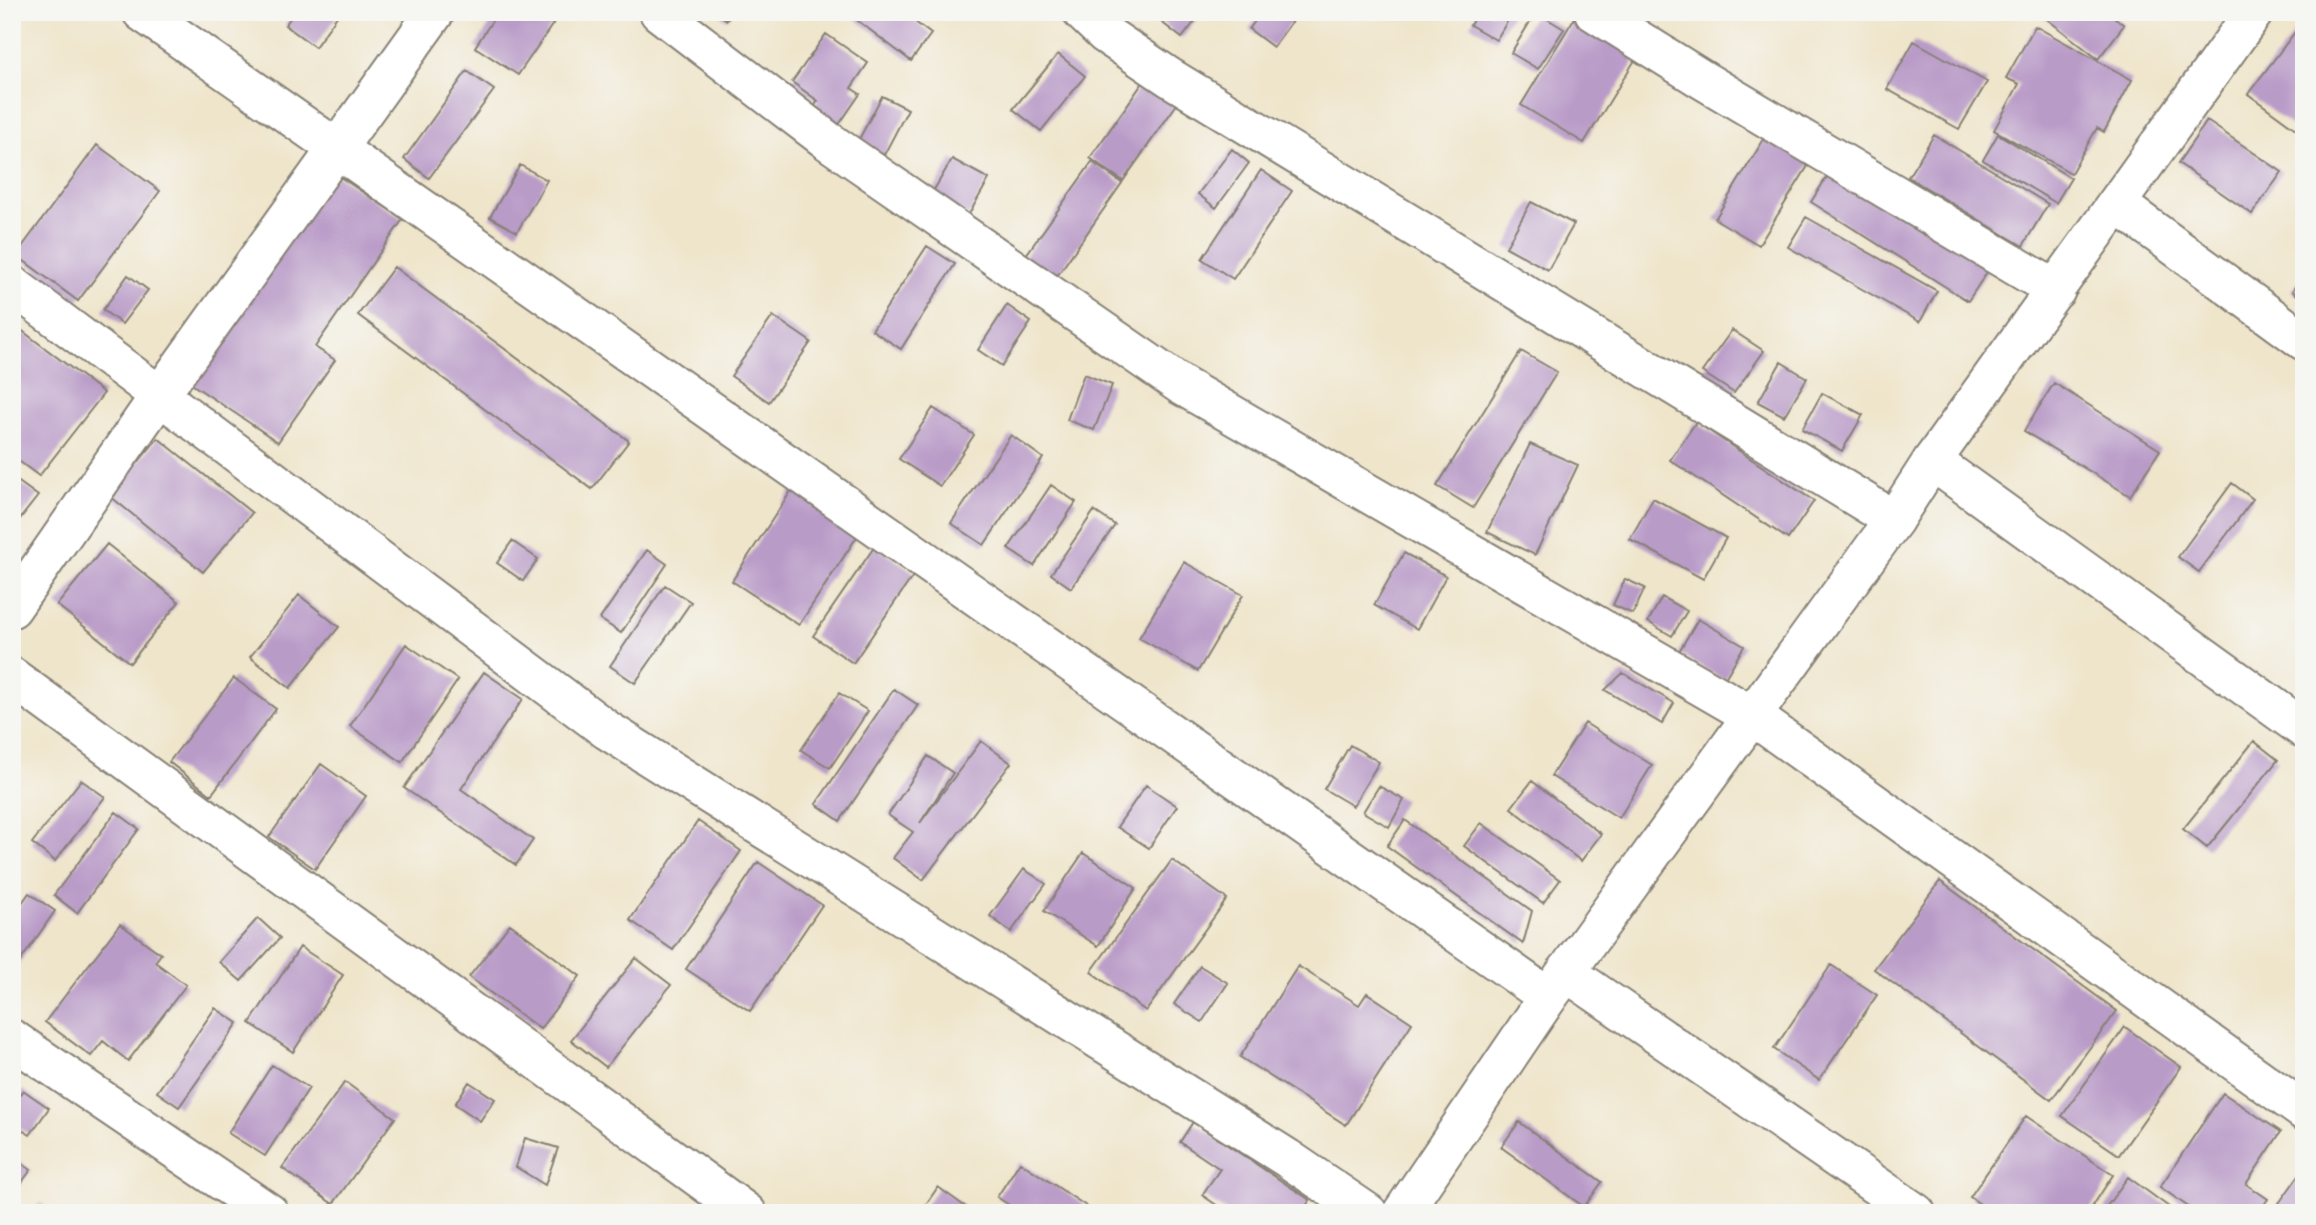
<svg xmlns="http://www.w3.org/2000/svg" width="2316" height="1225" font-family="'Comic Neue',sans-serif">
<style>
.building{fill:#b99bc8}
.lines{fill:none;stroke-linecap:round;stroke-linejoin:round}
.street-casing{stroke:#868074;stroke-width:42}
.secondary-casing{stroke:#868074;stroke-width:42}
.street{stroke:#fff;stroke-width:38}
.secondary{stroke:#fff;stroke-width:38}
</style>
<rect width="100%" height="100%" fill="#f6f6f2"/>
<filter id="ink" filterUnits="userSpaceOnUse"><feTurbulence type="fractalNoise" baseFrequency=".0143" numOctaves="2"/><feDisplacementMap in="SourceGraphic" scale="14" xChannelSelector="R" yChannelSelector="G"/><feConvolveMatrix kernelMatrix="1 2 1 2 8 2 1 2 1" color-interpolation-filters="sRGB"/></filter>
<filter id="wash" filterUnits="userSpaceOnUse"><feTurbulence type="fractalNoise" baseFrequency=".00686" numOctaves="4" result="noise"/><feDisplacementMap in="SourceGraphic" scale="28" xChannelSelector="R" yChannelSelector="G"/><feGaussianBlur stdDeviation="1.57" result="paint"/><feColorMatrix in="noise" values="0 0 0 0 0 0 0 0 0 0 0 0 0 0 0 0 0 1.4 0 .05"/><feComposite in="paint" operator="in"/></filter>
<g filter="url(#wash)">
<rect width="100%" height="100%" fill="#efe5cb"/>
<g id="blocks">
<!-- building -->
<path class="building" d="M295,12H340L315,47L285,25Z
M498,12H561L518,75L475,47Z
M716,12H733L727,20Z
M857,12H902L931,34L911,61L853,17Z
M916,12H933L927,21Z
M1167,12H1202L1182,38L1160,21Z
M1262,12H1288L1295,17L1273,47L1249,29Z
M1478,12H1513L1496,40L1470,25Z
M1536,12L1564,29L1538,69L1511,53Z
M1578,12L1643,47L1584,143L1521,105Z
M2038,12H2108L2124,25L2098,59Z
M2304,20V135L2248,94Z
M2035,26L2132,80L2104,132L2097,128L2071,173L1994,130L2019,84L2006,78Z
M826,34L868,63L851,88L860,94L838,126L813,108L818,101L792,82Z
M1914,41L1987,82L1959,129L1887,89Z
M1058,54L1085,76L1041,131L1013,109Z
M467,71L494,90L429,178L404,159Z
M1151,71L1184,94L1123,181L1090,158Z
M882,96L908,109L884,155L858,141Z
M2207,121L2282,172L2252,214L2178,163Z
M1772,126L1816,153L1759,245L1715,219Z
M1998,134L2071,178L2056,203L1983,160Z
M1934,135L2048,204L2023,246L1908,177Z
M97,145L160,191L78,301L16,255Z
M1232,149L1249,163L1216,208L1198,194Z
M952,159L989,179L968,216L931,195Z
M1092,162L1122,183L1050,286L1019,265Z
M1835,164L1993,263L1968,301L1811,202Z
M520,165L547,180L517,232L490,217Z
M1261,170L1292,191L1233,279L1202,259Z
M334,173L403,219L315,347L335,360L278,442L190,383Z
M1531,202L1574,224L1548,270L1506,247Z
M1806,217L1937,291L1920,322L1788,247Z
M927,246L955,264L901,349L872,330Z
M394,267L629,441L592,489L358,315Z
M2304,274V300L2292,291Z
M128,275L148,290L122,324L103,310Z
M1007,305L1031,322L1002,366L978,350Z
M773,316L811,342L769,402L731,376Z
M12,323L104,393L39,476L12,456Z
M1732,330L1764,351L1734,393L1702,372Z
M1521,351L1557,372L1473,508L1437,486Z
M1781,362L1807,378L1784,416L1758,402Z
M1084,374L1112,385L1094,430L1067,420Z
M2054,383L2160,450L2130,496L2024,431Z
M1822,393L1863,415L1842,451L1802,429Z
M933,408L974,435L940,486L899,459Z
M1696,422L1814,501L1788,539L1670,460Z
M1011,435L1043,458L984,545L951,523Z
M158,438L252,513L203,572L110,496Z
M1530,444L1578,465L1535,555L1487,532Z
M12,477L38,496L12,529Z
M2232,483L2253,499L2199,572L2178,557Z
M1051,485L1076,502L1034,566L1008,549Z
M793,488L860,532L799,625L732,581Z
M1653,498L1726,538L1703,579L1630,539Z
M1094,511L1115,525L1071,588L1051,574Z
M512,541L538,559L523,581L497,563Z
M107,544L179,602L130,663L57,605Z
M875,546L915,573L853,663L813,636Z
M647,550L667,564L621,633L600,619Z
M1404,553L1446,576L1417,629L1374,605Z
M1184,562L1243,595L1198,671L1139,638Z
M1625,579L1645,588L1633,614L1613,605Z
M665,585L691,602L635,683L610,666Z
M299,595L339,627L290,688L250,657Z
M1662,597L1687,611L1672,636L1648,622Z
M1698,619L1744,646L1724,680L1678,653Z
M406,644L458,680L402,762L350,726Z
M484,672L523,699L461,789L533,840L516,865L404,788Z
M1623,673L1674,703L1662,724L1605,690Z
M234,678L276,709L211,795L169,762Z
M894,689L918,705L840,821L816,804Z
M839,693L868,711L830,768L801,750Z
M1585,723L1652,765L1619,818L1551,776Z
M981,741L1011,763L923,880L893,858L913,832L888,815L928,756L953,773L920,823Z
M2254,741L2278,760L2207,848L2183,829Z
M1350,745L1379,762L1353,806L1324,789Z
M321,764L366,796L315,869L269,837Z
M81,780L105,797L55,861L32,843Z
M1532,781L1601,834L1581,861L1511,808Z
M1146,785L1177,806L1149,848L1117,827Z
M1379,786L1404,800L1389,827L1363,812Z
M116,812L139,829L77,913L54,895Z
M1405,820L1532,911L1523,944L1387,846Z
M698,821L741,851L673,950L630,920Z
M1481,823L1560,880L1543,903L1464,846Z
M1083,853L1136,888L1098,946L1044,911Z
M1172,860L1227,899L1146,1011L1091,972Z
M758,862L822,905L750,1011L686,969Z
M1024,869L1046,884L1011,932L990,916Z
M1940,881L2117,1011L2051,1100L1874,969Z
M29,893L55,911L12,973V917Z
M258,918L280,938L241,981L219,962Z
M120,924L161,954L155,962L186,985L128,1061L103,1041L91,1056L45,1022Z
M510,924L580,976L540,1029L469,977Z
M300,947L343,975L293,1052L250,1023Z
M636,958L671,985L606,1067L571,1040Z
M1831,965L1877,995L1819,1080L1774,1049Z
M1200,966L1228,983L1202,1022L1174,1004Z
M1298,966L1359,1005L1367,993L1412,1023L1346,1125L1240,1057Z
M215,1008L238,1023L179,1107L157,1092Z
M2125,1027L2181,1067L2119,1155L2062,1116Z
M272,1065L309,1088L265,1156L228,1133Z
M345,1082L395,1118L333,1204L282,1168Z
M469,1082L495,1099L480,1121L455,1104Z
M23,1090L49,1108L30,1135L12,1123V1105Z
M2223,1093L2281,1132L2246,1184L2268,1199L2258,1213H2197L2160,1187Z
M2026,1116L2113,1175L2088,1213H1993L1970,1197Z
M1193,1122L1310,1200L1301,1213H1228L1202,1195L1220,1169L1180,1142Z
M1519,1122L1602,1182L1584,1207L1501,1147Z
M525,1138L558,1148L545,1185L516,1167Z
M12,1156L31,1170L12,1195Z
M1020,1162L1086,1206L1082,1213H1021L997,1197Z
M2302,1171L2304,1213H2272Z
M2128,1177L2177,1213H2102Z
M938,1187L974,1213H920Z
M40,1203L54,1213H33Z"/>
</g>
</g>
<g filter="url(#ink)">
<use href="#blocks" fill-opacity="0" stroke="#868074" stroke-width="2"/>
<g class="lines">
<!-- street casing -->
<g class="street-casing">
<path id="street" d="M142,12L1548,997
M659,12L828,141L1181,385L1751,715L2304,1111
M1082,12L1105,34L1169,77L1894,520
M1594,12L1703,80L2056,290
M2117,204L2304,341
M12,285L607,730L1287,1158L1368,1213
M1932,461L2304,729
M12,608L160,395L435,12
M12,677L747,1213
M1566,972L1916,1213
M12,1039L269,1213"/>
</g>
<!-- secondary casing -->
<g class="secondary-casing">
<path id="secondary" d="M1402,1213L1548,997L1894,520L1932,461L2254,12"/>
</g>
<!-- street -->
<use href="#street" class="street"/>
<!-- secondary -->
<use href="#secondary" class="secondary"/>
</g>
</g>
<!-- margin -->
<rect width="2316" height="1225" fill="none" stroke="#f6f6f2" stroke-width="42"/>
</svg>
